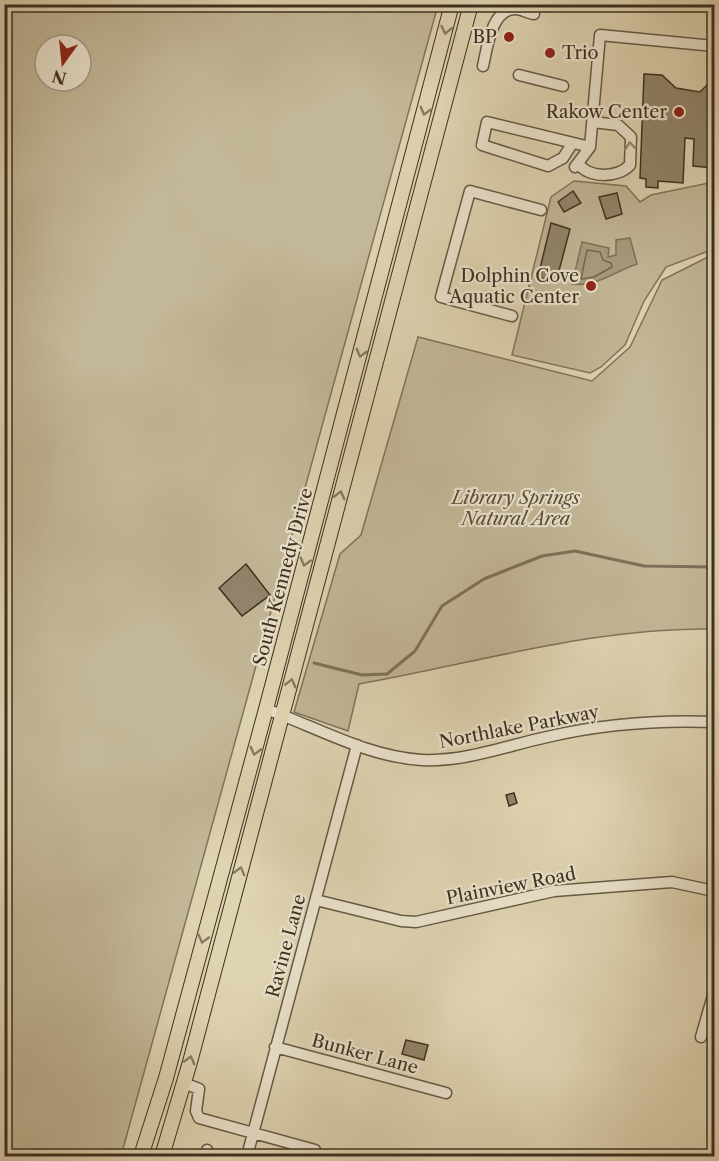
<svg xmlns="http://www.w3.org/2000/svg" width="719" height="1161" font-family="'Libre Caslon Text',serif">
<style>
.green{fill:#c3b899;stroke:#80745c;stroke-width:1.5;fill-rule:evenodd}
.water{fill:#a89c80;stroke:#7d715a;stroke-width:1.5}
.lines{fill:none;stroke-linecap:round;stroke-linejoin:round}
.shore{stroke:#726650;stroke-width:1.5}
.stream{stroke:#7d715a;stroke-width:3}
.building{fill:#91856c;stroke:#3d3020;stroke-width:1.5}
.minor-casing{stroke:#665944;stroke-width:13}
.major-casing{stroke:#3d3020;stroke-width:16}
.minor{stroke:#eae3cd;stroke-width:10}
.major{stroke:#dfd4b2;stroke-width:14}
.oneway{stroke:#867a62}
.oneway2{stroke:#948a76}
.poi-dot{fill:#8f2418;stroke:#eae3cd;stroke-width:2}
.labels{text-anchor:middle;stroke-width:4.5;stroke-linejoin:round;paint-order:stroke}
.poi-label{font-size:18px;fill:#3d3020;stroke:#eae3cd;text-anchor:end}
.park-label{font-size:18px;font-style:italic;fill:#584b38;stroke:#eae3cd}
.street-label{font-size:18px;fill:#3d3020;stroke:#eae3cd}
</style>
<rect width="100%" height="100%" fill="#dfd4b2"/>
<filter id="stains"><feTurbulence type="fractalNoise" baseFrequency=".00333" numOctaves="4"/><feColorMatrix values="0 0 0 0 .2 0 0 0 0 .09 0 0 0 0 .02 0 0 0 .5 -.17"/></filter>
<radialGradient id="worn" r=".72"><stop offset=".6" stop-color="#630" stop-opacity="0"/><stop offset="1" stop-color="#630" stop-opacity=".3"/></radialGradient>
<!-- green -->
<path class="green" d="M5,5H438L121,1156H5ZM45,45H81V81H45Z
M574,181L626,186L640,202L651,195L713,182L714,185V249L666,267L644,301L625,345L601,367L590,373L512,355L551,197Z
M714,254V629C594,627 477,663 359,684L348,731L294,712L340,554L361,535L418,337L592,381L630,347L662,280Z"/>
<!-- water -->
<path class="water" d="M630,238L637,264C613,272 597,287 572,284L582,242L609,248L608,257L616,255V240Z"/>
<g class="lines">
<!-- shore -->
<path class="shore" d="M587,250L600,252L603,260L611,263L612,267L594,277L581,279Z"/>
<!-- stream -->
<path class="stream" d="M314,663L362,675L387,674L415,651L442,606L484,579L542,556L575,551L644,566L714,567"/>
</g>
<!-- building -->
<path class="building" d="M644,74L662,75L676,88L700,92L714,78V168L693,166L694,139L685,138L683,183L658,181V188L646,187V179L640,178Z
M573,191L581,203L564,212L558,202Z
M617,193L622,214L606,219L599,197Z
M551,223L570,229L556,282L538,277Z
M246,564L270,595L242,616L219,588Z
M514,793L517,803L509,806L506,795Z
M406,1040L428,1045L424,1060L402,1054Z"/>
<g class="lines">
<!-- minor casing -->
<g class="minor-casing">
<path id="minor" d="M483,66C487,49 491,9 515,9C521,9 528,13 534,14
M519,75L563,86
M572,144L563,158L548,166L482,145L487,122L590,147
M578,163C588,179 618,178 630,165L631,137L618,125L593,122
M575,167L590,147L600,35L714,46
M512,316L441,297L470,191L541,210
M266,709C316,727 368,757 422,760C464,762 506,746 547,737C602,724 658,720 714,722
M316,900L401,921L416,922L554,891L672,882L714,891
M701,1037L714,992
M275,1047L446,1093
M184,1083L199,1089L196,1111L199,1118L315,1150L313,1156
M206,1156L207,1150
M247,1156L357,745"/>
</g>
<!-- major casing -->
<g class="major-casing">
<path id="major" d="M141,1156L166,1078L266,709L452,4
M162,1156L190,1062L471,4"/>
</g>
<!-- minor -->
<use href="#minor" class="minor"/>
<!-- major -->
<use href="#major" class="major"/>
</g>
<!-- one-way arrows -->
<defs><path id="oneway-chevron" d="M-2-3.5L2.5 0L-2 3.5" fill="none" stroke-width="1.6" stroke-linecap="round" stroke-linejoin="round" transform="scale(1.5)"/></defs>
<g class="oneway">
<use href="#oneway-chevron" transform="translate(446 30) rotate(103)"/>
<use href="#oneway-chevron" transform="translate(425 111) rotate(105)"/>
<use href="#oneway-chevron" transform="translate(361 353) rotate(105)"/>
<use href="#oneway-chevron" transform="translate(340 495) rotate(-76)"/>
<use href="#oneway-chevron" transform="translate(305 562) rotate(106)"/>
<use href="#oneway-chevron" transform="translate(291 683) rotate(-76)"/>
<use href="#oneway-chevron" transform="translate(255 751) rotate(105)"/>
<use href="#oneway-chevron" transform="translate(240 871) rotate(-75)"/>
<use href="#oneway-chevron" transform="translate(203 939) rotate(105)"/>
<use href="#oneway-chevron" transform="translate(190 1060) rotate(-75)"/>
</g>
<use class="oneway2" href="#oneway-chevron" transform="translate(630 146) rotate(-96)"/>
<!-- markers -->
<g class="poi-dot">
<circle cx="509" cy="37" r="6"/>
<circle cx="550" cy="53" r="6"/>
<circle cx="679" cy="112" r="6"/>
<circle cx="591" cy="286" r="6"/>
</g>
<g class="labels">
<!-- poi labels -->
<g class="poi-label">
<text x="497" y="43">BP</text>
<text x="562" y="59" text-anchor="start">Trio</text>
<text x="667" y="118">Rakow Center</text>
<text x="579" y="282">Dolphin Cove<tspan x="579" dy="21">Aquatic Center</tspan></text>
</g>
<!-- park labels -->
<g class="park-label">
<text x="516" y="504">Library Springs<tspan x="516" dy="21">Natural Area</tspan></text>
</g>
<!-- street labels -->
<g class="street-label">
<text transform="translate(283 577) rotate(-75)" y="6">South Kennedy Drive</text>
<text transform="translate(519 727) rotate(-11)" y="6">Northlake Parkway</text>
<text transform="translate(511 886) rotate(-11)" y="6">Plainview Road</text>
<text transform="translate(286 946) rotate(-75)" y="6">Ravine Lane</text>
<text transform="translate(365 1054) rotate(15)" y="6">Bunker Lane</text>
</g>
</g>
<!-- margin -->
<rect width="719" height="1161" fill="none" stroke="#dfd4b2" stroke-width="24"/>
<rect x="6" y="6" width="707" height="1149" fill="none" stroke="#3d3020" stroke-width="3"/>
<rect x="12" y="12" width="695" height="1137" fill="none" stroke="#3d3020" stroke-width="1.5"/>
<!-- north arrow -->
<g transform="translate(63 63) rotate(195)"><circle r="28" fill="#eae3cd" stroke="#a59b88" stroke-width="1.5"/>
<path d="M0-4.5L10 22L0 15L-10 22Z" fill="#8f2418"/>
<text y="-9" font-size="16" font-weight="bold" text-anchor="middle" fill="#3d3020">N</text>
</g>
<rect width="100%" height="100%" filter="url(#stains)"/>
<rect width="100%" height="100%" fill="url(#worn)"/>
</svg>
